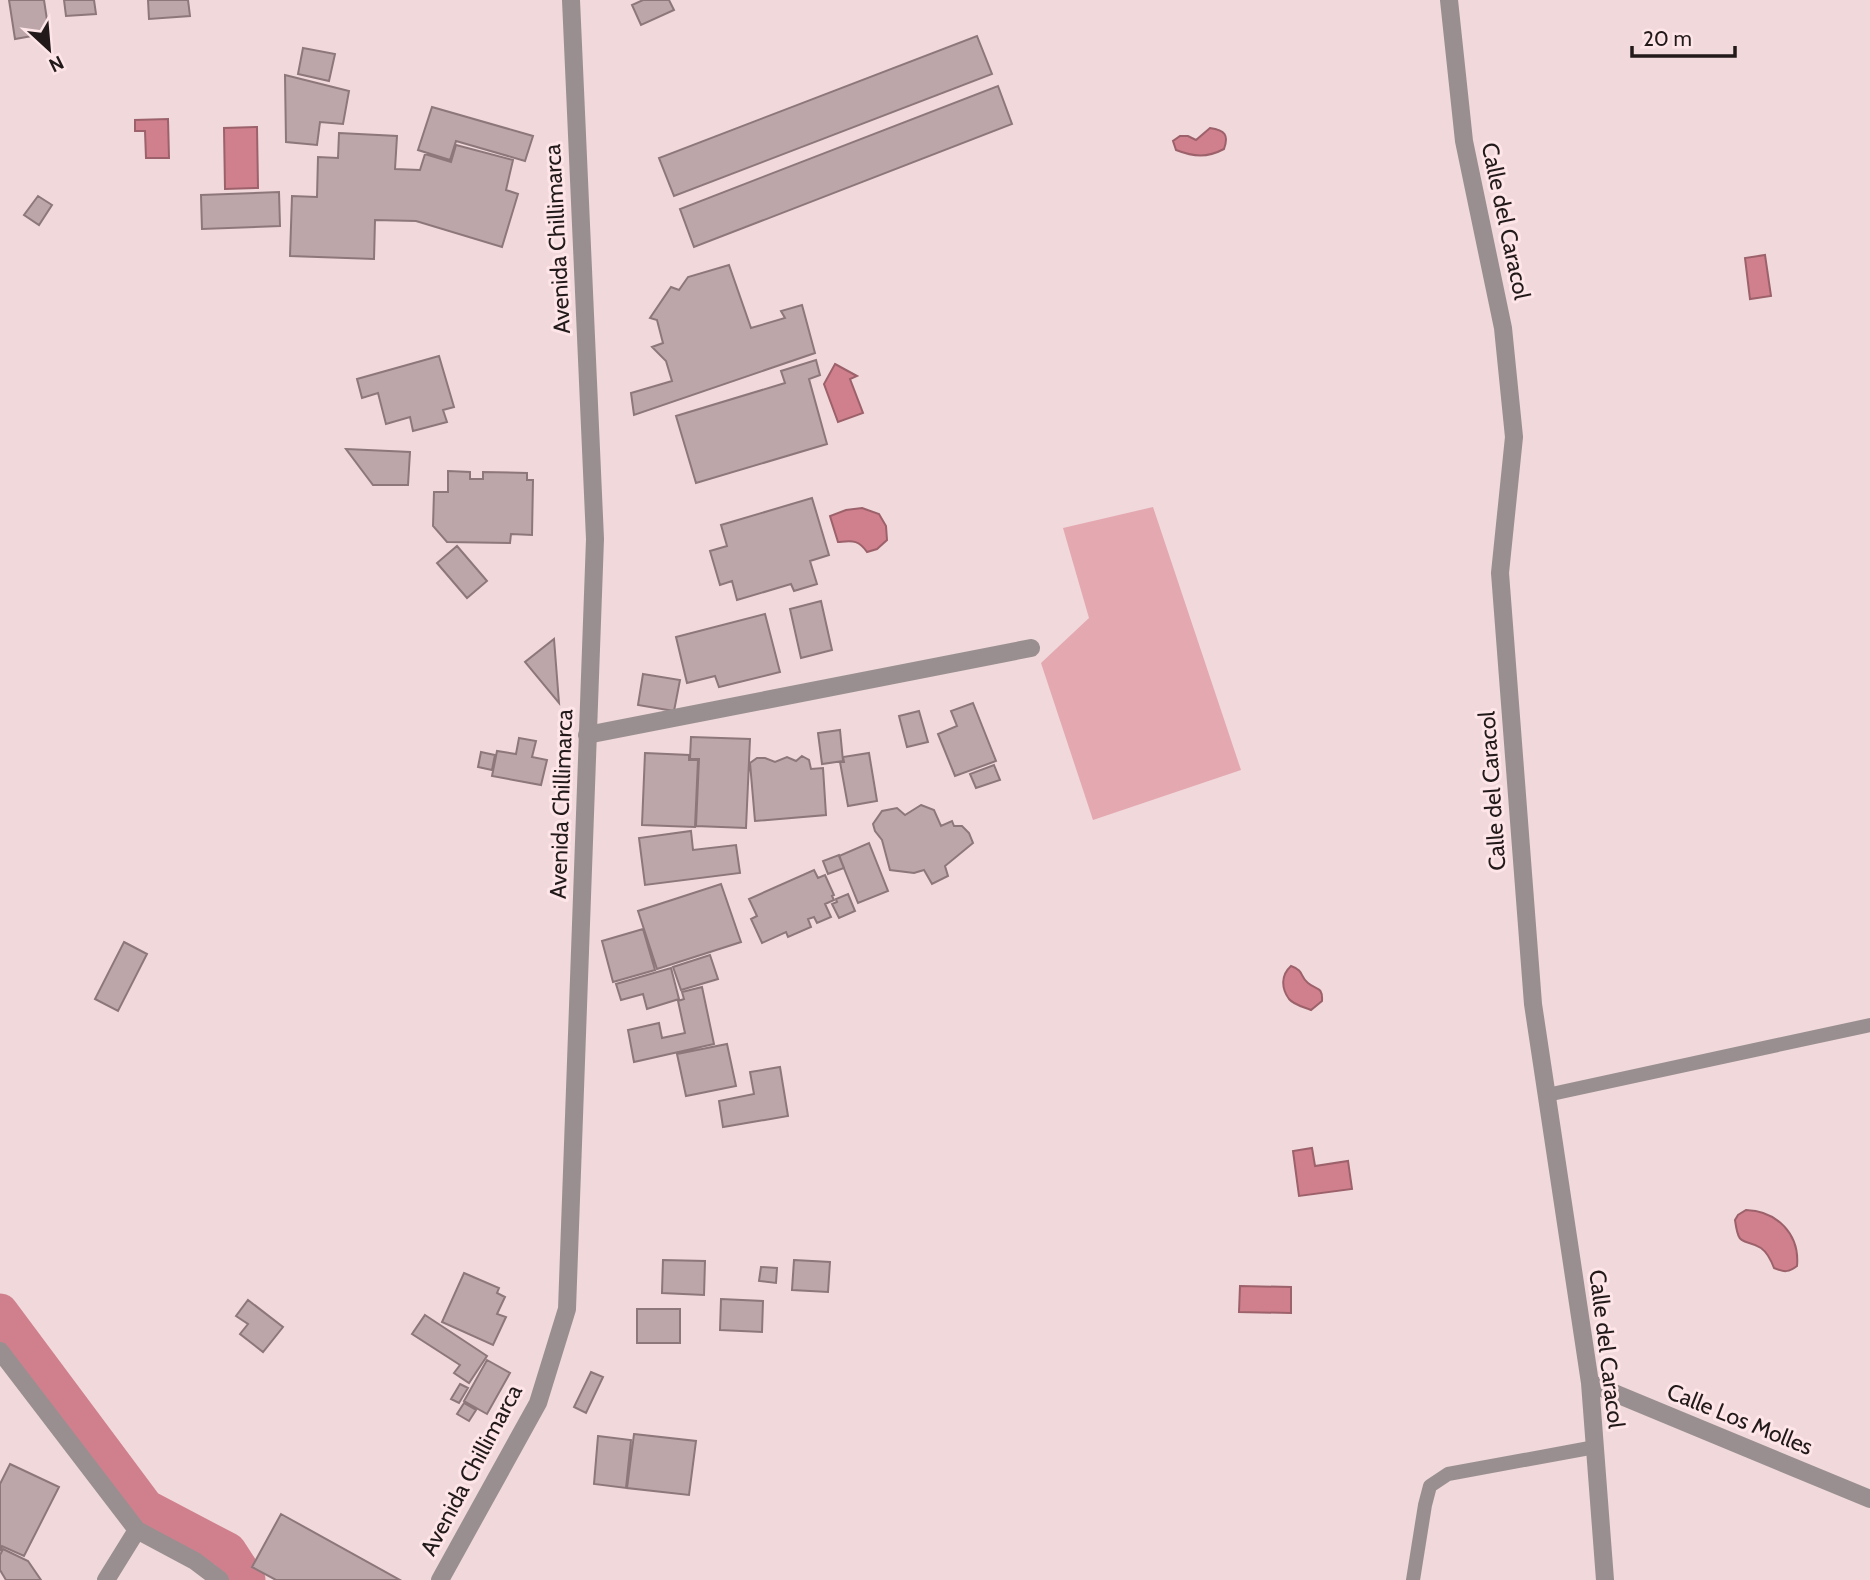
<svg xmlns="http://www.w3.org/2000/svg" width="1870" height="1580" font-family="Cabin,sans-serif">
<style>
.green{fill:#e4a8b1}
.water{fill:#d0808d;stroke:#9c616a;stroke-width:2}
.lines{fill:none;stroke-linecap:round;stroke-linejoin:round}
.canal{stroke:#d0808d;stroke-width:37}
.building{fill:#bda6a9;stroke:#8d777a;stroke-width:2}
.service{stroke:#998f90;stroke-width:14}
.minor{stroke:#998f90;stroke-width:18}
.tertiary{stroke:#998f90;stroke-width:18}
.labels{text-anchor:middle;stroke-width:6;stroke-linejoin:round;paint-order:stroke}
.street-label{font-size:23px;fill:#21191a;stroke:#fee5e8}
</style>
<rect width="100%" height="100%" fill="#f0d8db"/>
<!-- green -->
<path class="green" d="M1153,507L1241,770L1093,820L1041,663L1089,618L1063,528Z"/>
<!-- water -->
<path class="water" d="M168,119L169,158H146L145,131H135V120Z
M257,127L258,188L225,189L224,128Z
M1210,128C1225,130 1229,135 1224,149C1207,158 1194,157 1176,150L1173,141L1180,136H1188L1196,140Z
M1765,255L1771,296L1750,299L1745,258Z
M835,364L857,376L850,379L863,413L838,422L824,384Z
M862,508L879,514L886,526L887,540L877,549L867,552C858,539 852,541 838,542L830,516L846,510Z
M1291,966C1305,971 1299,976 1308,983C1316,990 1323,986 1322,1001L1311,1010C1304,1007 1294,1005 1289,999C1281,988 1281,975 1291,966Z
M1312,1148L1315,1166L1348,1161L1352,1189L1299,1196L1293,1151Z
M1746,1210C1777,1211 1800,1234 1797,1266C1788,1273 1784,1272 1774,1268C1771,1260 1768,1253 1761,1248C1743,1237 1739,1249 1735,1220L1738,1215Z
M1240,1286L1291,1287V1313L1239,1312Z"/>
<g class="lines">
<!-- canal -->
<path class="canal" d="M0,1312L146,1508L228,1551L247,1580"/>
</g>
<!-- building -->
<path class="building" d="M9,0H44L49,33L15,39Z
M64,0H94L96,14L66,16Z
M148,0H188L190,16L149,19Z
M643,0H669L674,10L641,25L632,5Z
M977,36L992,74L674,196L659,158Z
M303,48L335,54L329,81L298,74Z
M285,75L349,91L343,124L320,122L317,145L286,142Z
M998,86L1012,124L694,247L680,209Z
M432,107L533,136L525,161L456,141L450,160L418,150Z
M339,133L397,136L395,169L420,170L425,154L451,162L456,145L513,160L506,190L518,194L502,247L416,221L375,220L374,259L290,256L292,196L317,197L318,157L338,158Z
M279,192L280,226L202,229L201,195Z
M38,196L52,205L39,225L24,215Z
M729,265L751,328L785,318L781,311L802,305L815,353L634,415L631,393L672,381L666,361L652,347L663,343L657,320L650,318L671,287L679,290L688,277Z
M439,356L454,407L443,410L447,422L413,431L410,417L386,424L378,393L362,398L357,379Z
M816,360L820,375L809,379L827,444L696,483L676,416L785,383L781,371Z
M346,449L410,452L408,485H373Z
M448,471L470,472V479H483V472L527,473V480H533L532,535L511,534L510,543L447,542L433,526L434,492H448Z
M812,498L829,555L810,561L817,584L794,591L791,584L737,600L732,581L720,585L710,551L727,546L721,525Z
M457,546L487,581L467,598L437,563Z
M821,601L832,650L801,658L790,609Z
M765,614L780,672L719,687L715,676L687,683L676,637Z
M554,639L559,703L525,662Z
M643,674L680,680L674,711L638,705Z
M973,703L996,761L955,776L938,734L957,726L951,711Z
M919,711L928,742L907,747L899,716Z
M840,730L843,761L822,764L818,733Z
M691,737L750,739L746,828L696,826L699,759H690Z
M519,738L536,741L532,757L547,760L541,785L492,776L497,751L516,754Z
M481,752L495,755L492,770L478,767Z
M645,753L689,755V760H698L695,827L642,825Z
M869,753L877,801L848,806L840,762H844L843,757Z
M802,756L809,760L811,769L823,768L826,815L755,821L750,763L757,758H765L775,762L787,757L796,761Z
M994,765L1000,780L976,788L970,774Z
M921,805L934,810L941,826L952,821L954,826H962L969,833L973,843L945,866L948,876L932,884L924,870L914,873L890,870L882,840L875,831L873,824L882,811L897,808L905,815Z
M691,831L693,850L736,845L740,873L645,885L639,838Z
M869,843L888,891L858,903L839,856Z
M839,855L844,868L828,874L823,861Z
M814,870L818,878L825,875L834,895L832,896L834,900L825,904L831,917L817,923L814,917L808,919L811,927L788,937L786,932L762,943L751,919L757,916L749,899Z
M721,884L741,942L657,969L638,911Z
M848,894L855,911L839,918L832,904L837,902L836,899Z
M643,929L655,970L613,982L602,941Z
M124,942L147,954L118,1011L95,999Z
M710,955L718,979L681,990L673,967Z
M671,968L679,999L647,1009L643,994L621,1000L616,984Z
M702,987L714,1044L634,1062L628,1030L659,1023L662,1038L685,1033L678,1001L684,999L682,992Z
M727,1044L736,1086L686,1096L677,1054Z
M780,1067L788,1116L723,1127L719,1101L754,1094L750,1072Z
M663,1260L705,1261L704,1295L662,1293Z
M794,1260L830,1262L828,1292L792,1290Z
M761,1267L777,1268L776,1283L759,1281Z
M464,1273L499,1288L497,1293L505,1297L497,1314L506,1317L493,1345L442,1322Z
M721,1299L763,1301L762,1332L720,1330Z
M248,1300L283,1327L263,1352L240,1334L248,1324L236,1316Z
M637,1309H680V1343H637Z
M425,1315L487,1356L469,1383L454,1373L460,1365L412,1334Z
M487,1360L510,1373L487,1414L464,1401Z
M591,1372L603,1377L586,1413L574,1407Z
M460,1384L468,1388L459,1403L451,1399Z
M464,1403L476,1410L469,1421L457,1414Z
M634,1434L696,1441L689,1495L627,1488Z
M598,1436L631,1440L626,1488L594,1484Z
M10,1464L59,1487L24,1556L2,1546L0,1551V1484Z
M281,1514L400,1580H276L252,1567Z
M3,1549L28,1561L41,1580H6L0,1570V1555Z"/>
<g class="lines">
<!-- service -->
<path class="service" d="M1547,1095L1870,1025
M1413,1580L1425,1505L1430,1486L1448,1474L1595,1447"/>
<!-- minor -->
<path class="minor" d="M1449,0L1464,141L1503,328L1514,437L1500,573L1533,1004L1590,1383L1605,1580
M587,735L1031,648
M0,1351L137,1530L195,1561L220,1580
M1590,1383L1870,1499
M106,1580L137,1530"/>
<!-- tertiary -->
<path class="tertiary" d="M440,1580L538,1403L567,1309L595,539L571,0"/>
</g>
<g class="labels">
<!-- street labels -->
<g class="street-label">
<text transform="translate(1506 221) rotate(78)" y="8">Calle del Caracol</text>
<text transform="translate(557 239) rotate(-93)" y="8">Avenida Chillimarca</text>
<text transform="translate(1492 791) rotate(-94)" y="8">Calle del Caracol</text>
<text transform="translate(561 804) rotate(-88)" y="8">Avenida Chillimarca</text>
<text transform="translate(1607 1349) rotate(83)" y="8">Calle del Caracol</text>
<text transform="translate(1740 1419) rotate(22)" y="8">Calle Los Molles</text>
<text transform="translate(471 1470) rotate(-62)" y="8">Avenida Chillimarca</text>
</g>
</g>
<!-- north arrow -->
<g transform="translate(49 49) rotate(154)" stroke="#fee5e8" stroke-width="5" paint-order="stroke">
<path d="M0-5L12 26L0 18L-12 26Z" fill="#21191a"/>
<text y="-10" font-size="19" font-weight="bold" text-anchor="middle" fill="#21191a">N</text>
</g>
<!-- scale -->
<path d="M1632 46v10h103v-10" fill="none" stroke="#21191a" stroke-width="3.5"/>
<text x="1643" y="46" font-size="21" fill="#21191a" stroke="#fee5e8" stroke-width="5" paint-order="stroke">20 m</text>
</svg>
